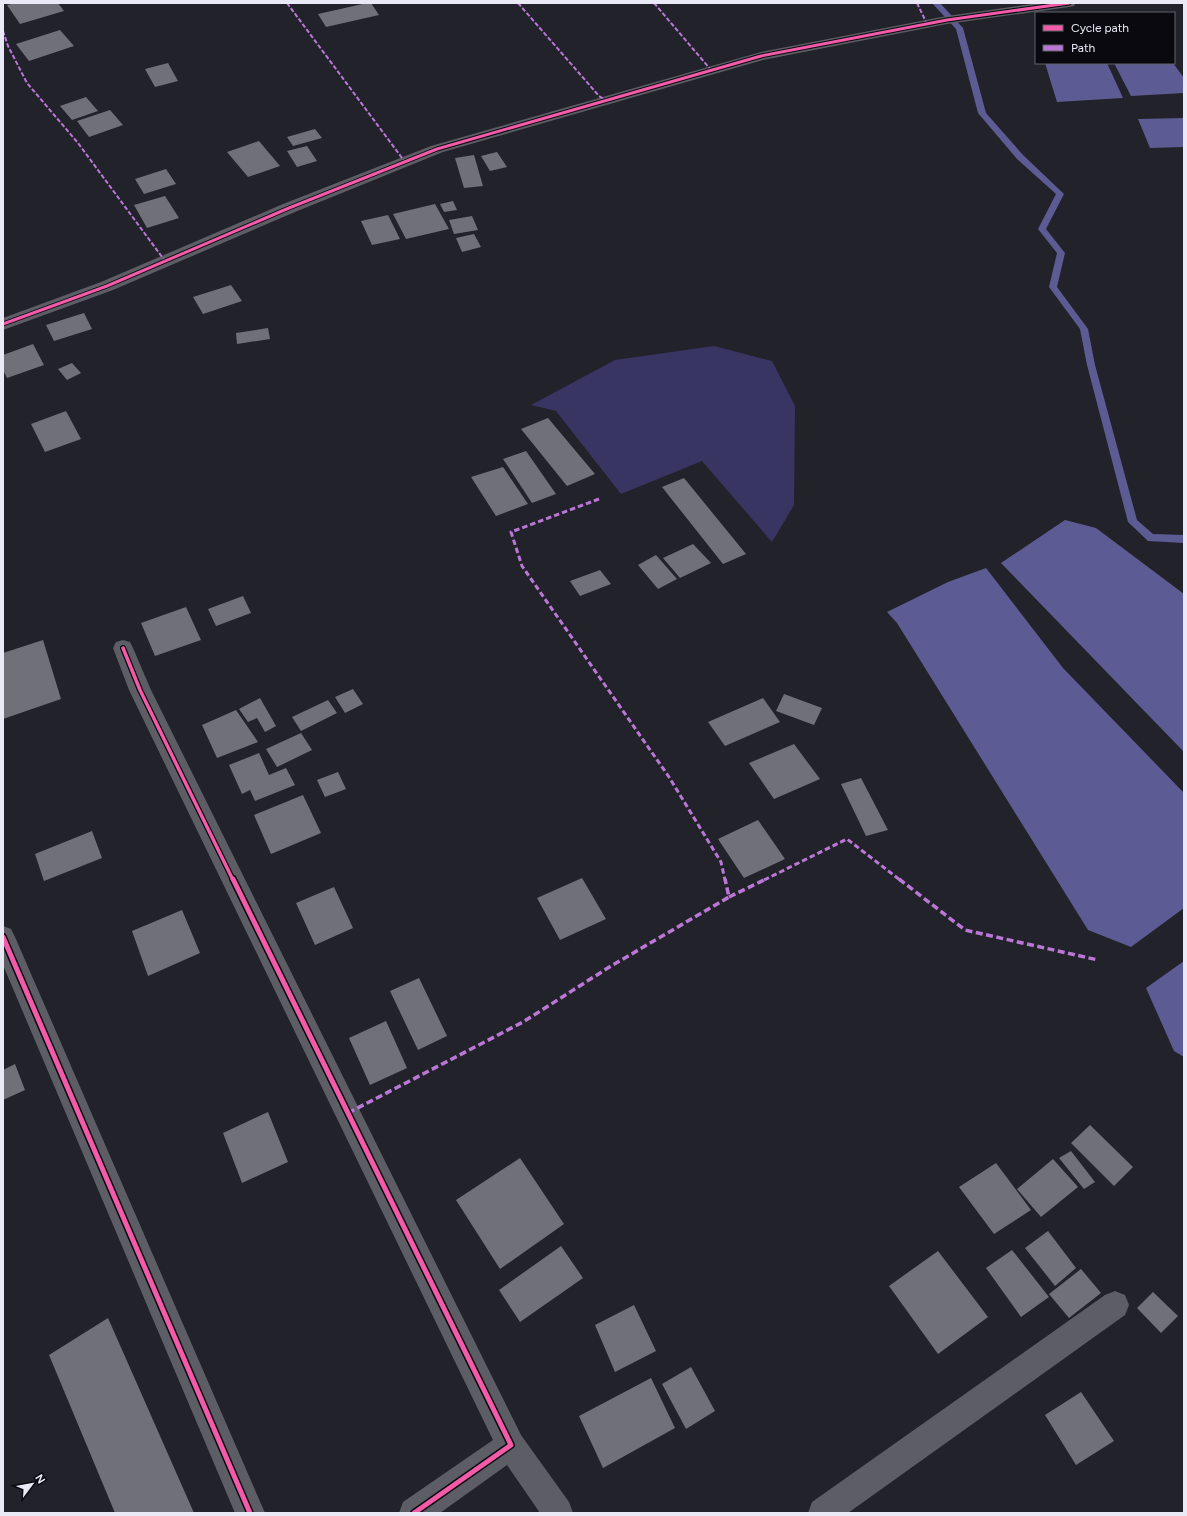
<svg xmlns="http://www.w3.org/2000/svg" width="1187" height="1516" font-family="Figtree,sans-serif">
<style>
.green{fill:#383563}
.water{fill:#5d5b93}
.lines{fill:none;stroke-linecap:round;stroke-linejoin:round}
.stream{fill:#5d5b93;fill-rule:evenodd}
.building{fill:#707078}
.minor{fill:#5d5d66;fill-rule:evenodd}
.quiet-far2{stroke:#ba77d6;stroke-width:2;stroke-dasharray:4.5 2;stroke-linecap:butt}
.quiet-far1{stroke:#ba77d6;stroke-width:3;stroke-dasharray:5.5 3;stroke-linecap:butt}
.quiet{stroke:#ba77d6;stroke-width:3.5;stroke-dasharray:7 3.5;stroke-linecap:butt}
.cycleway-far2-casing{stroke:#09090f;stroke-width:5}
.cycleway-far1-casing{stroke:#09090f;stroke-width:6}
.cycleway-casing{stroke:#09090f;stroke-width:8}
.cycleway-far2{stroke:#f35aa7;stroke-width:3}
.cycleway-far1{stroke:#f35aa7;stroke-width:3.5}
.cycleway{stroke:#f35aa7;stroke-width:5}
</style>
<rect width="100%" height="100%" fill="#22222a"/>
<!-- green -->
<path class="green" d="M714,346L772,361L795,406L794,505L772,542L702,461L621,494L556,411L531,405L615,360Z"/>
<!-- water -->
<path class="water" d="M1045,63H1107L1123,98L1057,102Z
M1114,63H1173L1184,78V93L1131,96Z
M1184,118V147L1150,148L1138,119Z
M1065,520L1096,528L1184,594V752L1001,563Z
M986,568L1063,668L1184,793V908L1131,947L1088,930L897,623L887,612L948,582Z
M1184,961V1057L1174,1051L1146,988Z"/>
<g class="lines">
<!-- stream -->
<path class="stream" d="M932,3H940L963,28L986,113L1023,155L1064,194L1046,229L1065,253L1057,287L1088,329L1095,365L1137,520L1153,534L1184,535V543L1148,541L1128,522L1087,365L1080,329L1049,287L1057,253L1038,229L1056,194L1017,159L978,113L956,29Z"/>
</g>
<!-- building -->
<path class="building" d="M15,3H58L64,11L20,24L7,5Z
M367,3H371L379,15L326,27L318,14Z
M60,30L74,46L29,61L16,44Z
M168,63L178,81L155,87L145,69Z
M86,97L98,111L72,120L60,106Z
M110,110L123,125L89,137L77,121Z
M315,129L322,138L293,146L287,137Z
M259,141L280,166L248,177L227,152Z
M307,146L317,161L297,167L287,151Z
M497,152L507,167L490,171L481,156Z
M474,155L483,186L464,188L455,158Z
M166,169L176,184L144,194L135,179Z
M165,196L179,218L147,228L134,205Z
M453,201L457,210L444,212L440,204Z
M435,204L449,229L406,239L393,214Z
M388,215L400,239L372,245L361,221Z
M472,216L478,230L454,234L449,220Z
M474,234L481,247L462,252L456,238Z
M231,285L242,301L203,314L193,297Z
M84,313L92,329L54,341L46,325Z
M268,328L270,339L237,344L236,333Z
M33,344L44,365L7,378L3,370V355Z
M72,363L81,373L67,380L58,369Z
M66,411L81,439L45,452L31,424Z
M548,418L595,474L567,486L521,429Z
M526,451L556,494L532,503L503,459Z
M503,467L528,504L496,516L471,477Z
M684,478L746,554L723,564L662,487Z
M693,544L711,563L680,578L663,558Z
M656,555L677,579L658,589L638,565Z
M600,570L611,584L580,596L570,581Z
M243,596L251,613L216,626L208,609Z
M186,607L201,640L155,656L141,623Z
M43,640L61,699L3,719V653Z
M353,689L363,704L345,713L335,697Z
M784,694L822,708L814,725L776,711Z
M260,698L276,726L265,732L257,718L248,722L239,709Z
M763,698L780,722L725,746L708,722Z
M328,700L337,713L301,731L292,717Z
M236,710L258,742L217,758L202,725Z
M301,733L312,750L277,767L266,749Z
M794,744L820,779L774,799L749,763Z
M259,753L269,775L286,768L295,785L255,801L250,790L242,794L229,765Z
M338,772L346,789L325,797L317,780Z
M861,778L888,830L866,836L841,784Z
M303,795L321,833L271,854L254,815Z
M758,820L785,859L744,878L718,839Z
M92,831L102,858L44,881L35,854Z
M582,878L606,919L560,940L537,898Z
M334,887L353,928L315,945L296,903Z
M182,910L200,953L148,976L132,931Z
M419,978L447,1036L418,1050L390,991Z
M386,1021L407,1068L370,1085L349,1038Z
M15,1064L25,1090L3,1100V1070Z
M268,1112L288,1162L242,1183L223,1133Z
M1090,1125L1133,1167L1114,1186L1071,1143Z
M1071,1151L1095,1182L1084,1189L1059,1158Z
M520,1158L564,1224L500,1269L456,1200Z
M1053,1159L1078,1187L1041,1217L1017,1189Z
M996,1163L1031,1210L994,1234L959,1187Z
M1048,1231L1076,1268L1055,1286L1025,1248Z
M561,1246L583,1278L520,1322L499,1290Z
M1012,1250L1049,1297L1021,1317L986,1268Z
M938,1251L988,1317L938,1354L889,1286Z
M1081,1269L1101,1293L1069,1318L1049,1294Z
M1153,1292L1178,1316L1161,1333L1137,1308Z
M634,1305L656,1351L615,1372L595,1325Z
M108,1318L194,1513H115L49,1355Z
M691,1367L715,1411L686,1429L662,1384Z
M651,1378L675,1428L603,1468L579,1416Z
M1081,1392L1114,1441L1076,1465L1045,1415Z"/>
<g class="lines">
<!-- minor -->
<path class="minor" d="M1039,3H1076L1074,6L1069,7L947,24L763,60L443,152L295,212L113,290L3,330V318L101,282L283,204L431,146L761,52L947,16Z
M123,640L130,642L133,648L151,690L521,1435L569,1502L573,1513H540L507,1465L440,1513H399L403,1502L493,1440L129,690L113,648L116,642Z
M3,926L11,929L15,937L265,1513H235L3,965Z
M1115,1291L1125,1295L1129,1305L1125,1315L848,1513H808L812,1502L1105,1295Z"/>
<!-- quiet-far2 -->
<path class="quiet-far2" d="M287,3L405,162
M518,3L599,96L605,100
M654,3L711,70
M917,3L927,24
M3,31L8,46L27,83L78,143L165,261"/>
<!-- quiet-far1 -->
<path class="quiet-far1" d="M599,499L511,532L522,566L669,777L721,862L725,880
M764,880L847,839L900,880"/>
<!-- quiet -->
<path class="quiet" d="M899,879L965,930L1098,960
M729,897L766,879
M348,1113L523,1022L611,966L729,897L725,879"/>
<!-- cycleway-far2 casing -->
<g class="cycleway-far2-casing">
<path id="cycleway-far2" d="M3,324L107,286L289,208L437,149L761,56L947,20L1069,3"/>
</g>
<!-- cycleway-far1 casing -->
<g class="cycleway-far1-casing">
<path id="cycleway-far1" d="M123,648L140,690L233,880"/>
</g>
<!-- cycleway casing -->
<g class="cycleway-casing">
<path id="cycleway" d="M233,879L511,1445L414,1513
M3,937L250,1513"/>
</g>
<!-- cycleway-far2 -->
<use href="#cycleway-far2" class="cycleway-far2"/>
<!-- cycleway-far1 -->
<use href="#cycleway-far1" class="cycleway-far1"/>
<!-- cycleway -->
<use href="#cycleway" class="cycleway"/>
</g>
<!-- border -->
<rect width="1187" height="1516" fill="none" stroke="#e9eaf5" stroke-width="8"/>
<!-- legend -->
<rect x="1035" y="12" width="140" height="52" fill="#09090f" stroke="#63636b"/>
<rect x="1043" y="25" width="20" height="6" fill="#f35aa7" stroke="#63636b"/>
<text x="1071" y="32" font-size="12" fill="#e9eaf5">Cycle path</text>
<rect x="1043" y="45" width="20" height="6" fill="#ba77d6" stroke="#63636b"/>
<text x="1071" y="52" font-size="12" fill="#e9eaf5">Path</text>
<!-- north arrow -->
<g transform="translate(32 1484) rotate(58)" stroke="#09090f" stroke-width="3" paint-order="stroke">
<path d="M0-3L7 15L0 10L-7 15Z" fill="#e9eaf5"/>
<text y="-6" font-size="11" font-weight="bold" text-anchor="middle" fill="#e9eaf5">N</text>
</g>
</svg>
